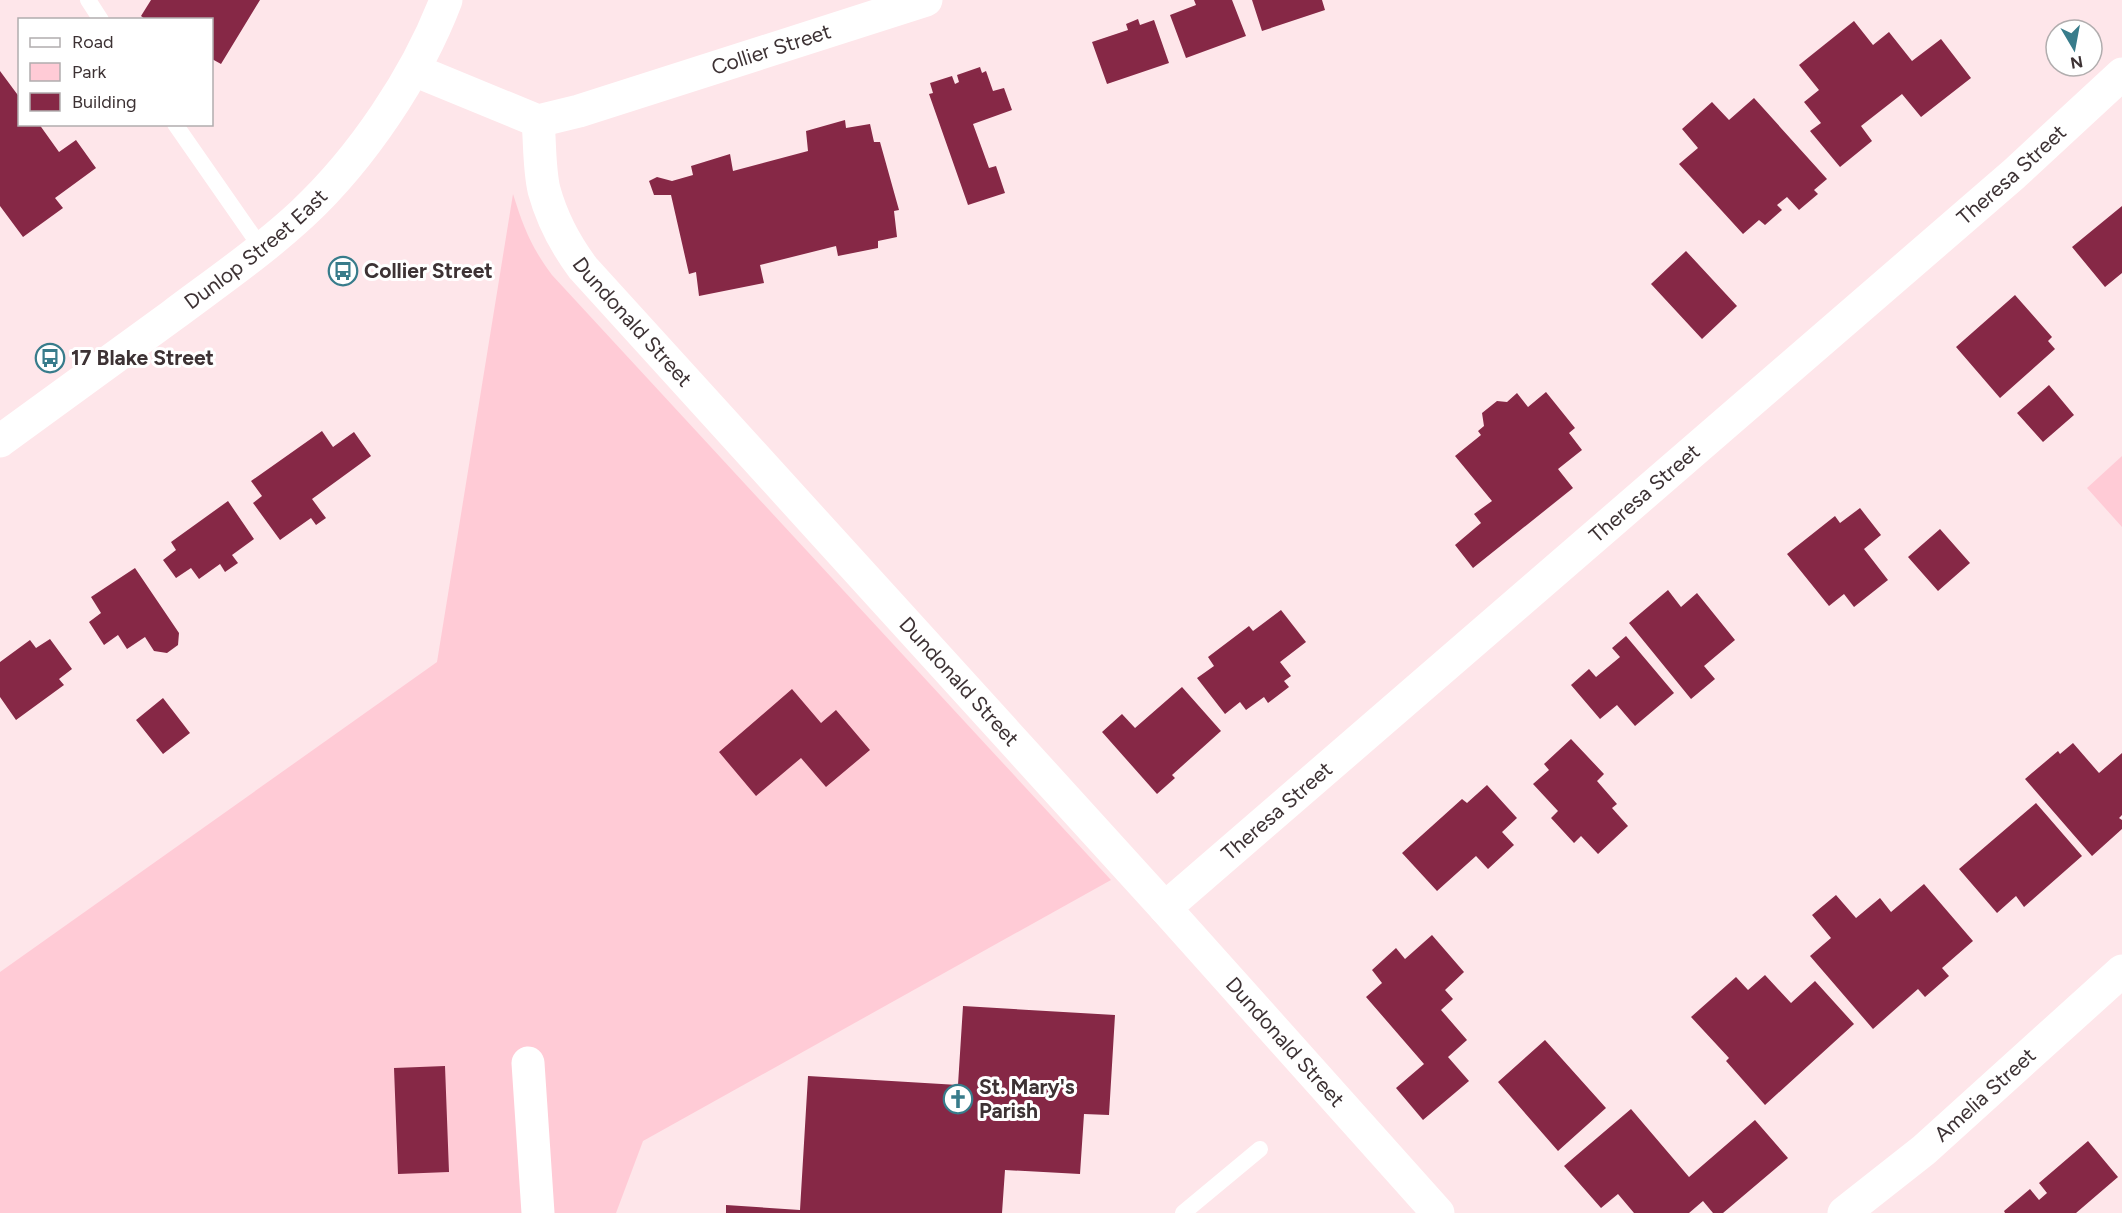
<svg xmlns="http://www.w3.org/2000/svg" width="2122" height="1213" font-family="Figtree,sans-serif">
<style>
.green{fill:#ffcbd6}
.building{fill:#862846}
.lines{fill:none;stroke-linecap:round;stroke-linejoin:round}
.service{stroke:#fff;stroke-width:16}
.minor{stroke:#fff;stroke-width:33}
.tertiary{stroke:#fff;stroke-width:33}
.secondary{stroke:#fff;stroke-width:33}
.labels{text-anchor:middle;stroke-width:6;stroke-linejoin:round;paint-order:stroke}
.street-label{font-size:21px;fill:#3d3234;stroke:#fff}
.poi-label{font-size:21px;font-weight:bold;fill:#3d3234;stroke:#fff;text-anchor:start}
</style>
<rect width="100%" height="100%" fill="#fee6ea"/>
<!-- green -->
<path class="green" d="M513,194C523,226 531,247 552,275L1111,880L643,1141L616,1213H0V972L437,662Z
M2122,456V527L2087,488Z"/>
<!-- building -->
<path class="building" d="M151,0H260L221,64L212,59V20H146L141,16Z
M1194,0H1232L1246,36L1186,58L1170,15L1196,5Z
M1252,0H1322L1325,10L1262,31Z
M1138,19L1140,25L1154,20L1169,63L1107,84L1092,42L1128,30L1126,24Z
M1854,21L1873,45L1889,32L1912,61L1941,39L1971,78L1921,117L1902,94L1861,126L1872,141L1840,167L1810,131L1821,123L1804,102L1819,90L1799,65Z
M980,67L982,73L986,71L993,91L1004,88L1012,110L973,124L989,168L996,166L1005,193L968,205L929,94L933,93L930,83L952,76L955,84L959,82L957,75Z
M0,71L20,98V124H39L59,152L76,140L96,168L55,198L63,208L23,237L0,206Z
M1754,98L1827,179L1814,190L1818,194L1799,210L1787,197L1777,205L1782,210L1765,225L1759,220L1743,234L1679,164L1698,148L1682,129L1712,102L1729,120Z
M845,120L846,128L870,124L874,142H880L899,210L894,211L897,237L878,241V248L838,256L836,246L760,265L764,283L699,296L696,272L689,274L671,195H654L649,181L657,177L672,181L693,175L691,166L730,154L733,171L808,151L806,131Z
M2122,206V273L2105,287L2072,247Z
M1686,251L1737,306L1702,339L1651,284Z
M2015,295L2052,337L2048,341L2055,349L2000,398L1956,347Z
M2049,385L2074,415L2043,442L2017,413Z
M1546,392L1575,428L1569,433L1582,450L1558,469L1573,488L1473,568L1455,545L1481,523L1474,514L1492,501L1455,456L1481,435L1478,431L1484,426L1482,413L1497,401L1507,402L1517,393L1528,407Z
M322,431L333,447L354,432L371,456L312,499L326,518L316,525L311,518L280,540L253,503L262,496L251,481Z
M228,501L254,539L232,555L238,563L225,572L220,564L199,579L191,568L176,578L163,560L176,550L171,542Z
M1860,508L1881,535L1864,549L1888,580L1854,607L1844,594L1829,606L1787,554L1835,516L1840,523Z
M1940,529L1970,563L1938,591L1908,557Z
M135,568L179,633L178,645L167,653L154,651L145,637L127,649L118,635L104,645L89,622L101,613L91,597Z
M1668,590L1681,607L1697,593L1735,640L1704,666L1715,679L1691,699L1629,623Z
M1281,610L1306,642L1280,662L1291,676L1284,681L1289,687L1268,703L1264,697L1246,710L1240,702L1225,714L1197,678L1214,666L1208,657L1249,626L1253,631Z
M1626,636L1674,693L1635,726L1617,705L1600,719L1571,685L1589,669L1596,677L1620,657L1612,648Z
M50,639L72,669L59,679L64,685L16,720L0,697V662L30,640L36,648Z
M1182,687L1221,731L1172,775L1175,778L1157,794L1102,732L1122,714L1135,728Z
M792,689L821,723L836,710L870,750L826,787L801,758L756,796L719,752Z
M163,698L190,733L163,754L136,720Z
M1571,739L1604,774L1597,781L1617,804L1612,808L1628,826L1598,854L1581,836L1574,843L1551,818L1558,811L1533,784L1549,770L1544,764Z
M2073,743L2099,773L2122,753V815L2119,818L2122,820V829L2092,856L2025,779L2058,751L2060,754Z
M1487,785L1517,818L1502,832L1514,845L1488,869L1476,856L1437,891L1402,853L1462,799L1467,803Z
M2036,803L2082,856L2024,907L2016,896L1997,913L1959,869Z
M1924,884L1973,941L1942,968L1949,976L1925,997L1918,989L1873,1029L1810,956L1831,938L1812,915L1836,895L1856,918L1880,898L1891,912Z
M1432,935L1464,972L1445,990L1453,999L1441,1010L1467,1040L1448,1057L1469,1081L1423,1120L1396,1088L1424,1064L1366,997L1382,983L1372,970L1396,948L1405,959Z
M1765,975L1791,1003L1815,981L1854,1024L1765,1105L1726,1061L1729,1058L1691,1017L1736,977L1748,990Z
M963,1006L1115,1015L1109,1115L1084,1114L1080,1174L1005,1170L1002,1213H726V1205L800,1210L808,1076L958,1085Z
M1545,1040L1606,1108L1558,1151L1498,1082Z
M445,1066L449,1172L398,1174L394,1068Z
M1631,1109L1689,1177L1755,1120L1788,1158L1723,1213H1713L1703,1201L1689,1213H1634L1618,1194L1601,1208L1564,1166Z
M2088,1141L2118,1177L2076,1213H2005L2004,1211L2030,1189L2039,1200L2047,1193L2039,1183Z"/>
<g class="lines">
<!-- service -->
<path class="service" d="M88,0L101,20
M175,124L262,249
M1183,1213L1260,1149"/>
<!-- minor -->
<g class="minor">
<path id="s1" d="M538,121C540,143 539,168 544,190C552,219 565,244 583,268L1165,908L1438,1213"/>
<path id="s2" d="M1165,908L2014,174L2122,74"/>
<path d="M528,1063L538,1213"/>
<path id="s3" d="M1844,1213L1924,1150L2122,971"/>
</g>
<!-- tertiary -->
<path class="tertiary" id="s4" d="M414,70L538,121L579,111L926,0"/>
<!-- secondary -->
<path class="secondary" id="s5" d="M0,441C58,399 116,357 173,315C217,282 262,251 302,214C362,158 417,76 446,0"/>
</g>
<!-- icons -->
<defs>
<g id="bus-ring" transform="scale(1.5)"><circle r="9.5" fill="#fff" stroke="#387c8b" stroke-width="1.5"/><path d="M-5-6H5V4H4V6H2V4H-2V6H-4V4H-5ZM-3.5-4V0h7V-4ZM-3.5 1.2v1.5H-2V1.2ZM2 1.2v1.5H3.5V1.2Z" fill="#387c8b"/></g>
<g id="church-ring" transform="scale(1.5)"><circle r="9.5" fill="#fff" stroke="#387c8b" stroke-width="1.5"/><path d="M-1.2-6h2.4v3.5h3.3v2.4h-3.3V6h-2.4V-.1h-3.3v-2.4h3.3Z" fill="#387c8b"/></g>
</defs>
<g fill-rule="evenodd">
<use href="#bus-ring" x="343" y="271"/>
<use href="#bus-ring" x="50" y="358"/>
<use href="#church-ring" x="958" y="1099"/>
</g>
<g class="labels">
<!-- street labels -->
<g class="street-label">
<text dy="7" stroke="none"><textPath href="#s4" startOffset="378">Collier Street</textPath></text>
<text dy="7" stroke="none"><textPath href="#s2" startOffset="1120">Theresa Street</textPath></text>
<text dy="7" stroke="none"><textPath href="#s5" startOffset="320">Dunlop Street East</textPath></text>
<text dy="7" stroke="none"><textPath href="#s1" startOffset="230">Dundonald Street</textPath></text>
<text dy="7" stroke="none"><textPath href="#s2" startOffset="634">Theresa Street</textPath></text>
<text dy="7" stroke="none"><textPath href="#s1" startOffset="716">Dundonald Street</textPath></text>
<text dy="7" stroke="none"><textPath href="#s2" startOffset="148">Theresa Street</textPath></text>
<text dy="7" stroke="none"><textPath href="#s1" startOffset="1202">Dundonald Street</textPath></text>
<text dy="7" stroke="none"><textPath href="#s3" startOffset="184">Amelia Street</textPath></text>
</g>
<!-- poi labels -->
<g class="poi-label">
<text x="364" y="278">Collier Street</text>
<text x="71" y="365">17 Blake Street</text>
<text x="979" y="1094">St. Mary's<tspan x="979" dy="24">Parish</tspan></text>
</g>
</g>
<!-- legend -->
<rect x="18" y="18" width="195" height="108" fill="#ffffff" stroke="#b1adae" stroke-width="1.5"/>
<rect x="30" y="38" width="30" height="9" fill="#ffffff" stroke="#b1adae" stroke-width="1.5"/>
<text x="72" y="48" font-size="18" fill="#3d3234">Road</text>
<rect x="30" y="63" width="30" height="18" fill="#ffcbd6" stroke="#b1adae" stroke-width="1.5"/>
<text x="72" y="78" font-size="18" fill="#3d3234">Park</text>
<rect x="30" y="93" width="30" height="18" fill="#862846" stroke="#b1adae" stroke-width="1.5"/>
<text x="72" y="108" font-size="18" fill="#3d3234">Building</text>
<!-- north arrow -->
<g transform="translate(2074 48) rotate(170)"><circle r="28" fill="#ffffff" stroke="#b1adae" stroke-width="1.5"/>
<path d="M0-4.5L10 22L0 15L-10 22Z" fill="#387c8b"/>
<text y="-9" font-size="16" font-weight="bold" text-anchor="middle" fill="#3d3234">N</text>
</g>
</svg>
